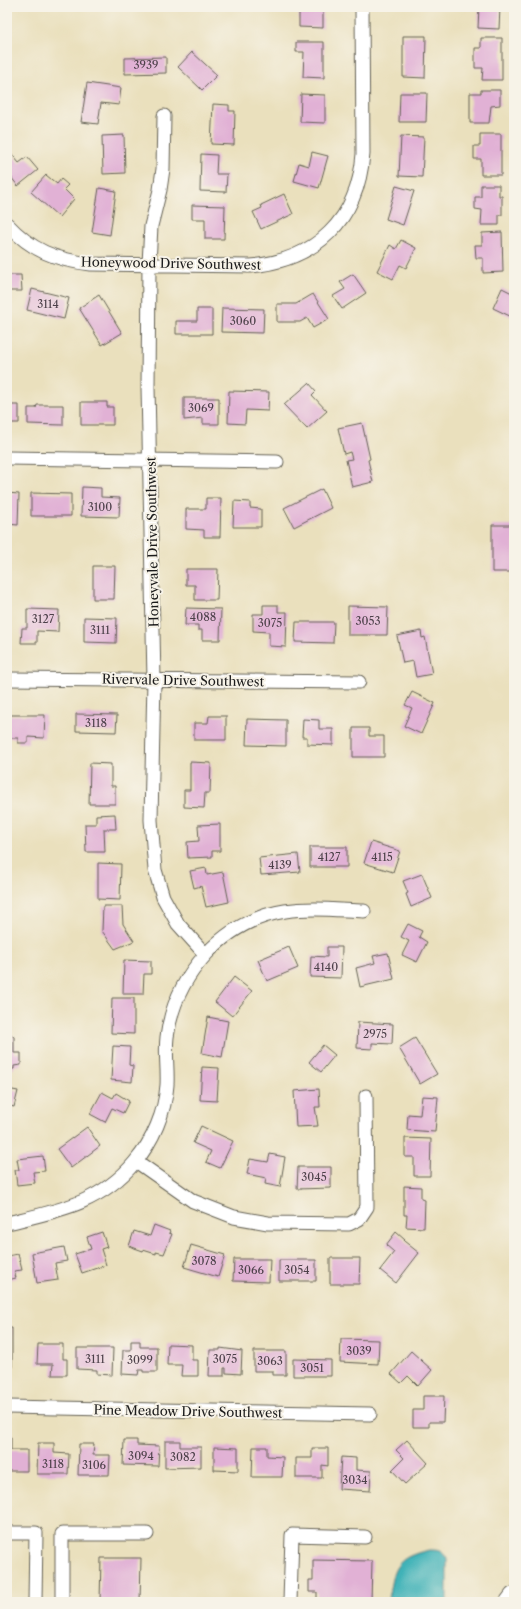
<svg xmlns="http://www.w3.org/2000/svg" width="521" height="1609" font-family="'Libre Caslon Text',serif">
<style>
.water{fill:#41b2b8;stroke:#2e676a}
.building{fill:#e1b1d5}
.lines{fill:none;stroke-linecap:round;stroke-linejoin:round}
.minor-casing{stroke:#646154;stroke-width:15}
.minor{stroke:#fff;stroke-width:13}
.labels{text-anchor:middle;stroke-width:4;stroke-linejoin:round;paint-order:stroke}
.number-label{font-size:11px;fill:#4d414a}
.street-label{font-size:13px;fill:#1c1c1c;stroke:#f7f3e8}
</style>
<rect width="100%" height="100%" fill="#f7f3e8"/>
<filter id="ink" filterUnits="userSpaceOnUse"><feTurbulence type="fractalNoise" baseFrequency=".025" numOctaves="2"/><feDisplacementMap in="SourceGraphic" scale="8" xChannelSelector="R" yChannelSelector="G"/><feConvolveMatrix kernelMatrix="1 2 1 2 8 2 1 2 1" color-interpolation-filters="sRGB"/></filter>
<filter id="wash" filterUnits="userSpaceOnUse"><feTurbulence type="fractalNoise" baseFrequency=".012" numOctaves="4" result="noise"/><feDisplacementMap in="SourceGraphic" scale="16" xChannelSelector="R" yChannelSelector="G"/><feGaussianBlur stdDeviation="0.9" result="paint"/><feColorMatrix in="noise" values="0 0 0 0 0 0 0 0 0 0 0 0 0 0 0 0 0 1.4 0 .05"/><feComposite in="paint" operator="in"/></filter>
<g filter="url(#wash)">
<rect width="100%" height="100%" fill="#eae0bd"/>
<!-- water -->
<path class="water" d="M429,1550C438,1550 442,1550 447,1559V1602H388C393,1569 393,1558 429,1550Z"/>
<g id="blocks">
<!-- building -->
<path class="building" d="M291,7H323V28L299,27V11H291Z
M479,7H500L499,29L478,28Z
M403,36H426L425,78L403,77Z
M481,38H502V80H482L483,68H475V48H481Z
M296,42H324V78L303,77L304,52H296Z
M192,52L217,75L202,90L178,67Z
M166,57V73L125,74V58Z
M87,83L121,88L119,105L101,103L98,124L81,122Z
M481,90H500V105L491,106L489,123H470V93H481Z
M400,93H427L426,122H399Z
M301,94L325,95V123L300,122Z
M213,104L229,105V111H235L234,145L211,144Z
M480,134H501V175H481V159H474V146H480Z
M124,135L125,173L103,174L102,136Z
M401,136L424,137L422,177L399,176Z
M7,148L19,163L27,157L38,170L18,186L7,172Z
M312,152L328,156L319,188L294,181L299,163L309,166Z
M201,154L217,155L216,174H227L226,192L200,191Z
M46,175L57,184L61,179L68,185L64,189L74,199L59,217L31,192Z
M481,185H499V196H502V215H499V225H481L482,210L475,209V197H481Z
M396,186L414,191L403,225L386,219Z
M99,188L116,191L110,235L92,232Z
M284,194L293,214L261,229L253,212L262,208L261,205Z
M192,205L225,206L224,239H205V219H192Z
M502,232L503,272L483,273V258H476L475,245H482V233Z
M401,240L416,248L406,268L400,265L393,279L377,271L390,245L396,249Z
M353,274L366,293L342,309L333,296L345,289L340,282Z
M7,275H21L22,291H7Z
M502,288L514,294V318L493,308Z
M32,289L69,298L64,319L27,310Z
M313,294L329,319L313,328L307,318L300,322H277V304H296Z
M99,295L122,333L102,345L79,308Z
M222,308L264,309L263,333L221,332Z
M197,309H212V334H176V321H197Z
M309,383L316,391L312,395L327,411L307,429L284,405Z
M229,391L269,392L268,411L246,410L245,424L228,423Z
M184,398H219V424H203V418L184,420Z
M81,402H107V407H113V425H81Z
M7,405H19V423H7Z
M37,405H63V425L28,424V408H36Z
M362,423L370,459L368,460L373,482L352,487L346,460L352,459L350,452L344,454L338,428Z
M82,487L101,488V497L120,498L119,517L81,516Z
M322,489L331,508L294,527L284,508Z
M7,493L19,494L18,525L7,524Z
M31,493L71,494V516H31Z
M206,498H221L220,537H204V530L186,529V509H206Z
M234,501L250,502V508L261,509V527H233Z
M492,525H514V572H492Z
M93,566H115L114,599H93Z
M186,569H218L217,600H195V585H186Z
M263,605H278V612H287L286,647L269,646V632L253,631V614H263Z
M348,606L388,607L387,635H348Z
M186,608L221,609L220,640H202V630H198V625H185Z
M27,609L59,610L58,632L37,631V643H21L22,628H27Z
M84,617L117,618L116,643L84,642Z
M296,622H334L333,643L295,642Z
M421,631L422,638L425,637L432,674L416,677L413,661L403,663L397,636Z
M412,692L435,703L421,734L404,726L412,708L405,705Z
M76,714L117,715L116,732L76,731Z
M7,715H45L44,738L28,737V743H18V738H7Z
M209,716H226V740H194V723H208Z
M247,719L286,720V746L246,745Z
M303,719L319,720V729H333V745L307,744V737H302Z
M353,728H369V736H384V757H353Z
M190,762L211,763L210,793H205L204,808L184,807V790H190Z
M90,763L111,764V786H115V804H89Z
M115,814L116,829H104L105,852H86L85,824H96V815Z
M220,824V851H212V857L188,858L187,842L199,841L198,825Z
M371,842L400,851L393,872L364,863Z
M310,847H347V867H310Z
M298,854L300,872L261,875L259,858Z
M98,863L121,864L120,900L98,899Z
M206,868L207,875L223,872L229,902L206,907L201,886L194,888L190,871Z
M422,874L432,898L411,907L406,894L408,893L403,881Z
M103,906H122L123,924L134,941L115,949L102,931Z
M408,924L422,931L419,937L427,942L417,962L402,955L409,941L401,937Z
M289,947L298,968L267,981L258,960Z
M327,947H342L341,978L310,977L311,956L327,957Z
M388,953L394,979L360,987L356,968L375,963L373,956Z
M124,960L151,961V974H144L143,994H123Z
M234,977L252,991L232,1016L215,1002Z
M112,998H134V1034L111,1033Z
M208,1017L228,1021L222,1057L202,1053Z
M358,1022L393,1024L392,1044L372,1043V1049L357,1048Z
M7,1031L14,1037V1053H21V1065L14,1066V1069H7Z
M415,1038L437,1074L420,1084L399,1048Z
M323,1045L335,1055L321,1072L309,1062Z
M113,1046L130,1047L129,1065L133,1066L132,1082L111,1080Z
M202,1067L219,1068L217,1101L200,1100Z
M7,1089L18,1091L14,1107L7,1105Z
M319,1089L320,1107H315L318,1126L296,1127L294,1091Z
M102,1092L113,1098L116,1093L129,1101L123,1113L112,1108L105,1122L90,1114Z
M422,1096L438,1097L435,1132L407,1130L408,1114L420,1115Z
M201,1126L233,1141L220,1168L206,1162L211,1151L193,1143Z
M87,1127L100,1146L71,1168L57,1149Z
M405,1138L431,1139L430,1176H414V1157H405Z
M270,1154L285,1157L280,1187L265,1184L266,1178L247,1174L250,1159L268,1162Z
M43,1156L45,1171L33,1172L35,1183L17,1185L15,1170H19L17,1159Z
M298,1167H331V1188L297,1189Z
M404,1186L421,1187V1199L425,1200L424,1228L406,1227L407,1215H404Z
M154,1225L170,1231L169,1233L172,1234L164,1254L156,1252V1254L143,1250V1251L129,1246L134,1231L150,1236Z
M102,1232L107,1247L101,1249L106,1265L82,1273L75,1254L91,1249L87,1237Z
M396,1232L405,1240L404,1241L419,1253L396,1283L380,1270L394,1252L386,1245Z
M191,1245L225,1255L218,1277L184,1267Z
M64,1247L67,1261L55,1263L58,1280L37,1283L32,1253Z
M18,1254L22,1270L14,1271L16,1278L7,1280V1256Z
M330,1258H360L359,1284H330Z
M234,1259H270L269,1282L233,1281Z
M279,1260H316V1281H279Z
M7,1328H12V1374H7Z
M341,1339L379,1340L378,1364L340,1362Z
M131,1341H140V1347H157V1372H143V1370H139L138,1375L122,1374L123,1350H131Z
M38,1344H63V1359H67V1375H52L53,1364H37Z
M168,1344L192,1345V1360H198V1376H181L182,1365H167Z
M77,1348H113L112,1375L97,1374V1370L77,1369Z
M220,1348L242,1351L241,1374L226,1373V1368H224V1376H209L210,1350H220Z
M254,1351H286V1375H273V1371H254Z
M411,1351L432,1370L418,1386L408,1376L401,1383L391,1374Z
M293,1359L331,1360V1376H293Z
M423,1396H444L443,1422H429V1427H413V1410H423Z
M7,1437H11V1450H27V1471H7Z
M124,1440H137V1445L159,1446L158,1466L123,1465Z
M407,1440L428,1463L405,1484L392,1470L404,1458L396,1450Z
M165,1441H180V1447H201V1467L165,1468Z
M38,1443H54V1453L69,1454L68,1474H37Z
M79,1444H94L93,1455H110L109,1475H78Z
M214,1447L238,1448V1471L214,1470Z
M253,1447H267V1456L283,1457L282,1477H252Z
M312,1448H328V1466L322,1465V1478H296V1458H312Z
M341,1457L356,1458V1470L371,1471L370,1491L339,1489Z
M101,1558H141L140,1602H100Z
M313,1560L372,1561L371,1602H317V1592H309V1580H313Z"/>
</g>
</g>
<g filter="url(#ink)">
<use href="#blocks" fill-opacity="0" stroke="#646154" stroke-width="1"/>
<g class="lines">
<!-- minor casing -->
<g class="minor-casing">
<path id="minor" d="M164,116L163,169L160,190L151,226L149,264L148,387L154,680L151,820L155,870L163,897L178,924L205,954
M7,224C31,250 55,260 91,264L251,266C316,260 358,220 363,154L362,7
M7,458L277,462
M7,679L359,682
M136,1161L193,1201L234,1217L268,1223L349,1224L359,1219L367,1207L366,1096
M7,1223C57,1211 100,1204 135,1162C153,1141 165,1112 167,1085C168,1069 165,1053 167,1037C175,975 223,921 285,911C311,907 337,910 364,911
M7,1407L370,1414
M7,1533H36L35,1602
M62,1602V1534H147
M290,1602L292,1535L365,1537
M506,1602L512,1594H514"/>
</g>
<!-- minor -->
<use href="#minor" class="minor"/>
</g>
</g>
<g class="labels">
<!-- number labels -->
<g class="number-label">
<text x="146" y="69">3939</text>
<text x="48" y="308">3114</text>
<text x="243" y="325">3060</text>
<text x="201" y="412">3069</text>
<text x="100" y="511">3100</text>
<text x="203" y="621">4088</text>
<text x="43" y="623">3127</text>
<text x="368" y="625">3053</text>
<text x="270" y="627">3075</text>
<text x="100" y="634">3111</text>
<text x="96" y="727">3118</text>
<text x="329" y="861">4127</text>
<text x="382" y="861">4115</text>
<text x="280" y="869">4139</text>
<text x="326" y="971">4140</text>
<text x="375" y="1038">2975</text>
<text x="314" y="1181">3045</text>
<text x="204" y="1265">3078</text>
<text x="251" y="1274">3066</text>
<text x="297" y="1274">3054</text>
<text x="359" y="1355">3039</text>
<text x="95" y="1363">3111</text>
<text x="225" y="1363">3075</text>
<text x="140" y="1364">3099</text>
<text x="270" y="1365">3063</text>
<text x="312" y="1372">3051</text>
<text x="141" y="1460">3094</text>
<text x="183" y="1461">3082</text>
<text x="53" y="1468">3118</text>
<text x="94" y="1469">3106</text>
<text x="355" y="1484">3034</text>
</g>
<!-- street labels -->
<g class="street-label">
<text transform="translate(171 263) rotate(1)" y="5">Honeywood Drive Southwest</text>
<text transform="translate(152 542) rotate(-91)" y="5">Honeyvale Drive Southwest</text>
<text transform="translate(183 680) rotate(1)" y="5">Rivervale Drive Southwest</text>
<text transform="translate(188 1411) rotate(1)" y="5">Pine Meadow Drive Southwest</text>
</g>
</g>
<!-- margin -->
<rect width="521" height="1609" fill="none" stroke="#f7f3e8" stroke-width="24"/>
</svg>
